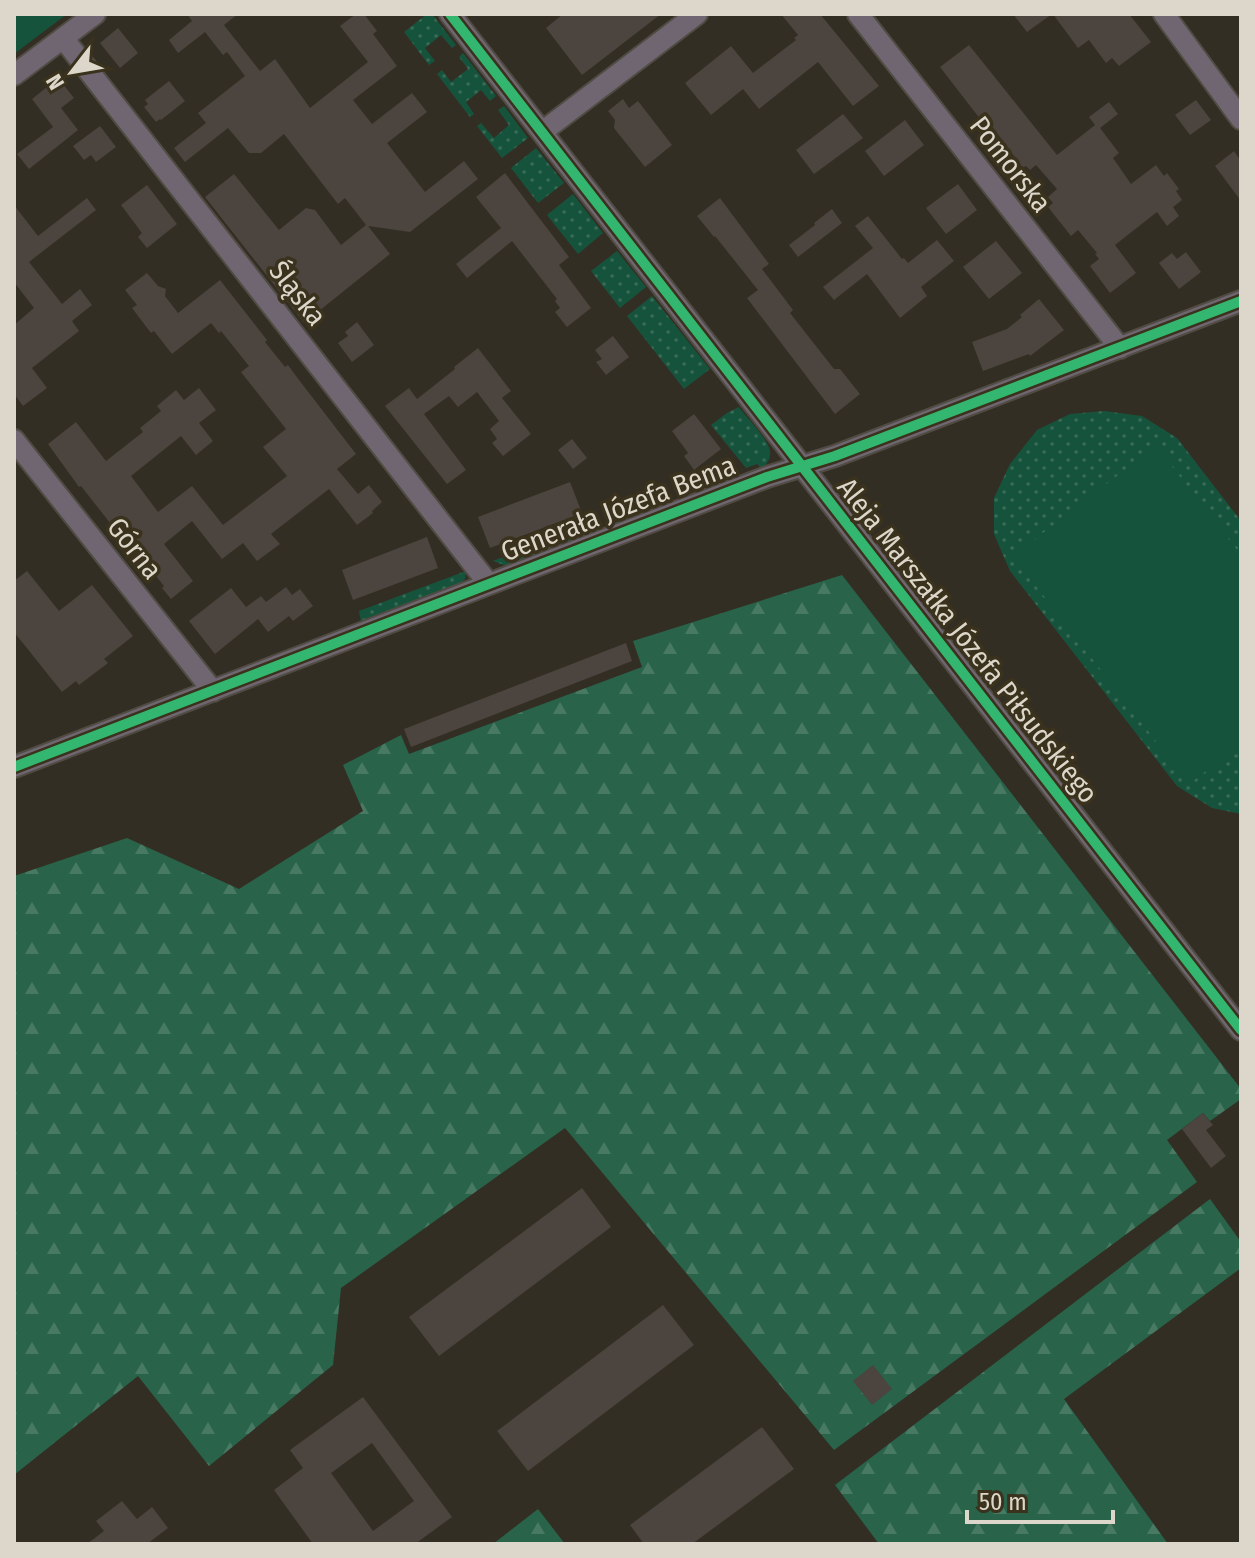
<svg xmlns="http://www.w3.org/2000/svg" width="1255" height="1558" font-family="'Fira Sans Condensed',sans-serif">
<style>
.grass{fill:url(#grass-dots)}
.forest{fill:url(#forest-firs)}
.garden{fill:#16533c}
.building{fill:#4c443e;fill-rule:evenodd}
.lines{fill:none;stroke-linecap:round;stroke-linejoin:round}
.minor-casing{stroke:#504c43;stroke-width:24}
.minor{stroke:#6f6671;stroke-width:20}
.cycleway-casing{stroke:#3a321c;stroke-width:15}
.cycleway{stroke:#33b770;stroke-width:10}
.labels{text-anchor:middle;stroke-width:7;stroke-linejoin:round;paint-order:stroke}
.street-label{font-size:28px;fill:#dcd7ca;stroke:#3a321c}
</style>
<defs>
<pattern id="grass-dots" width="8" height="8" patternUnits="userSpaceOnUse" patternTransform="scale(2)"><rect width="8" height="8" fill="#16533c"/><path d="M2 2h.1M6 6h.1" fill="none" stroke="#376b57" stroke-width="1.8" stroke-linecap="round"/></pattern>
<pattern id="forest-firs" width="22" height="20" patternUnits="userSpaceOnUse" patternTransform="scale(2)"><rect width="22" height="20" fill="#28634a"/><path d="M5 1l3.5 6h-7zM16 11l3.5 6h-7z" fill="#477963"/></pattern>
</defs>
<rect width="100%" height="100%" fill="#332e23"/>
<!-- grass -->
<path class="grass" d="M427,14H432L456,45L452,48L441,35L425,48L435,61L429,65L404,32Z
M463,53L496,96L490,101L481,90L466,102L474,114L470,117L437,74L442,70L451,82L468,69L459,57Z
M504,106L528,138L502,158L477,126L481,123L494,138L509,125L498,110Z
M536,148L564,183L538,203L511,168Z
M573,194L603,233L578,254L547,215Z
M617,251L646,287L620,308L591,271Z
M652,296L710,369L684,389L627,316Z
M739,407C746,417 769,440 770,451C771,458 767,464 762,469L757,464L746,468L711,425L727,413Z
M1104,411L1142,416L1177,438L1241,521V814L1212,808L1177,786L1010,571L994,534V498L1010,464L1037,430L1070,414Z
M577,528L600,530L514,564L504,565L493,561Z
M466,571L465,579L458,585L361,622L359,611Z"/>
<!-- forest -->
<path class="forest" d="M842,575L1241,1089V1099L1210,1121L1203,1113L1167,1140L1197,1182L834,1450L565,1128L341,1288L333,1365L209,1466L138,1376L14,1475V876L127,838L239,889L363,811L343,765L401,735L409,754L642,667L633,641Z
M1210,1199L1241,1242V1268L1064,1399L1168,1544H879L835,1485Z
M538,1509L565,1544H493Z"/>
<!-- garden -->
<path class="garden" d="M14,14H67L14,54Z
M1156,446L1241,555V744L1189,784L1013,556Z"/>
<!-- building -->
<path class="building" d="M187,14H238L224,25L260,71L275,59L310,108L368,62L340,26L356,14H364L377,31L373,34L397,66L353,100L372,124L412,93L427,112L387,143L425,192L464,161L478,179L410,232L368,226L390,254L304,323L205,197L234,174L279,230L306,208L315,210L341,245L366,225L345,198L338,204L284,134L261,153H249L228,128L185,162L174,148L206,123L198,113L245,76L227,52L223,55L205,32L178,53L169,40L192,21Z
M563,14H661L582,75L546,28Z
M781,14H820L879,86L853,106L818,62L759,109L743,89L711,115L685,83L731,46L753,73L796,40L794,38L798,35Z
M1013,14H1052L1027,32Z
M1053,14H1129L1151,42L1119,66L1112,58L1106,63L1089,40L1078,48Z
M118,28L138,53L120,68L100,43Z
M969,45L1057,155L1095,125L1089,117L1109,102L1118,114L1100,128L1119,153L1113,158L1131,184L1156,165L1164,176L1167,173L1179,189L1176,191L1182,200L1173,207L1179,216L1167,226L1157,212L1115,245L1136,273L1110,293L1090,266L1099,259L1095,254L1097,253L1078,230L1071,236L1048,207L1053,203L1048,197L1057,189L1036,165L1030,170L1026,166L1023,168L988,121L984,124L940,67Z
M58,78L74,98L61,108L78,130L29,169L17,154L53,127L32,99Z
M169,81L185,101L161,120L160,119L156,122L144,107L148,104L145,100Z
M623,99L629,108L638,101L672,145L645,167L614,128L615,120L608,111Z
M1196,100L1211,120L1190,135L1175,115Z
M843,114L863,138L814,174L796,150Z
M905,120L924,145L884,176L865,151Z
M100,126L116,147L96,162L91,155L84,160L73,146Z
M1234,151L1241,161V201L1215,166Z
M505,173L569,257L559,265L591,308L567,327L555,312L560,308L555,301L557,299L512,241L467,278L456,264L501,228L476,197Z
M958,184L977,210L946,234L926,208Z
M147,185L177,224L147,248L138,237L142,233L121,205Z
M87,198L96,210L29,262L62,304L80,289L92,305L72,321L79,331L32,368L47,388L23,406L14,394V325L34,308L14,282V205L38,236Z
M720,198L769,264L762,269L793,310L790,313L834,369H840L860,394L835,414L747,298L758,290L715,236L714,237L697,216Z
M832,209L842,223L798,257L789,245L815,225L814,223Z
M868,216L902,259L904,258L908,263L937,240L954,261L921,287L927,296L900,318L867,274L834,300L823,287L873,248L855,226Z
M996,241L1022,273L989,299L963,267Z
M1186,252L1201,272L1179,289L1159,263L1172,253L1177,259Z
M147,273L158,286L166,289L165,296L178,313L220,280L267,340L265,342L285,367L288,365L296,376L356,454L337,469L358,494L369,485L382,502L372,511L373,513L357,525L329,489L271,534L280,544L257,561L243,543L222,559L192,521L164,544L193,581L171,599L162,588L164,586L148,566L151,564L130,538L125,542L81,486L79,487L48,444L76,422L106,461L143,432L140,428L161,411L157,406L176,390L184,400L199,388L216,410L199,423L213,441L196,455L181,436L131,476L158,512L192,486L223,525L287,476L263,447L286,429L241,372L249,366L221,331L219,333L211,323L172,354L154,331L151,333L132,308L137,305L125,290Z
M1039,299L1064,330L1030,356L1029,354L983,371L972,342L1007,329L1022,317L1020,315Z
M357,322L374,345L352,362L338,343L348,336L345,332Z
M613,336L629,357L606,375L596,362L602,359L595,350Z
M478,348L511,391L502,398L531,434L503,456L492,443L497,439L490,429L499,421L477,392L458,407L449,396L424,414L466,470L447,484L385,406L409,388L417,399L455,369L454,367Z
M694,414L721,449L694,470L684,456L688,453L672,431Z
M572,439L587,458L573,469L558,450Z
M570,482L582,513L490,548L478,517Z
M427,537L438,568L353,600L342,570Z
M27,571L59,611L92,585L133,636L104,659L108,663L79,685L76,681L62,692L14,632V581Z
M286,587L292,595L300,589L313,606L293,621L289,616L268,632L258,619L215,654L189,621L231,588L246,607L261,596L266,602Z
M626,643L632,661L411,747L404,729Z
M1203,1113L1213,1125L1206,1130L1226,1156L1211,1168L1182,1129Z
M582,1188L611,1227L439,1356L409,1317Z
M663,1305L694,1345L528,1471L497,1431Z
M873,1365L892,1389L872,1405L853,1381Z
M363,1397L452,1517L415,1544H313L274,1490L303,1468L290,1450ZM372,1443L414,1501L373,1531L331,1473Z
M762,1427L794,1469L692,1544H644L630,1525Z
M122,1501L137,1519L152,1507L168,1528L147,1544H87L104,1531L96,1521Z"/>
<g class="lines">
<!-- minor casing -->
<g class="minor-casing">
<path id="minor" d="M450,14L1241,1030
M858,14L1120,348
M1164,14L1241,119
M63,38L488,583
M14,75L95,14
M542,132L697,14
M14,440L213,691
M14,767L767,477L835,456L1241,301"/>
</g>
<!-- minor -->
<use href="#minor" class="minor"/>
<!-- cycleway casing -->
<g class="cycleway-casing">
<path id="cycleway" d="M450,14L1241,1030
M14,767L767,477L835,456L1241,301"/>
</g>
<!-- cycleway -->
<use href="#cycleway" class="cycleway"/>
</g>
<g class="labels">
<!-- street labels -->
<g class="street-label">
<text transform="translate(1011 164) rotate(52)" y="10">Pomorska</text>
<text transform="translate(298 293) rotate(52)" y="10">Śląska</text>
<text transform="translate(618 508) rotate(-21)" y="10">Generała Józefa Bema</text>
<text transform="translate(135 548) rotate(52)" y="10">Górna</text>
<text transform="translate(968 640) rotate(52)" y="10">Aleja Marszałka Józefa Piłsudskiego</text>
</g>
</g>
<!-- border -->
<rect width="1255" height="1558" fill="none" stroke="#dcd7ca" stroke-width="32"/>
<!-- north arrow -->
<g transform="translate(72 72) rotate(239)" stroke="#3a321c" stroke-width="6" paint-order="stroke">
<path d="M0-6L14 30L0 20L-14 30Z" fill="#dcd7ca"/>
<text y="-12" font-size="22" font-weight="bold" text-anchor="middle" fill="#dcd7ca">N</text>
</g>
<!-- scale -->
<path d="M967 1510v12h146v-12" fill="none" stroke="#dcd7ca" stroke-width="4"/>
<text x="979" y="1510" font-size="24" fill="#dcd7ca" stroke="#3a321c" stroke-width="6" paint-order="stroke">50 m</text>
</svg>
